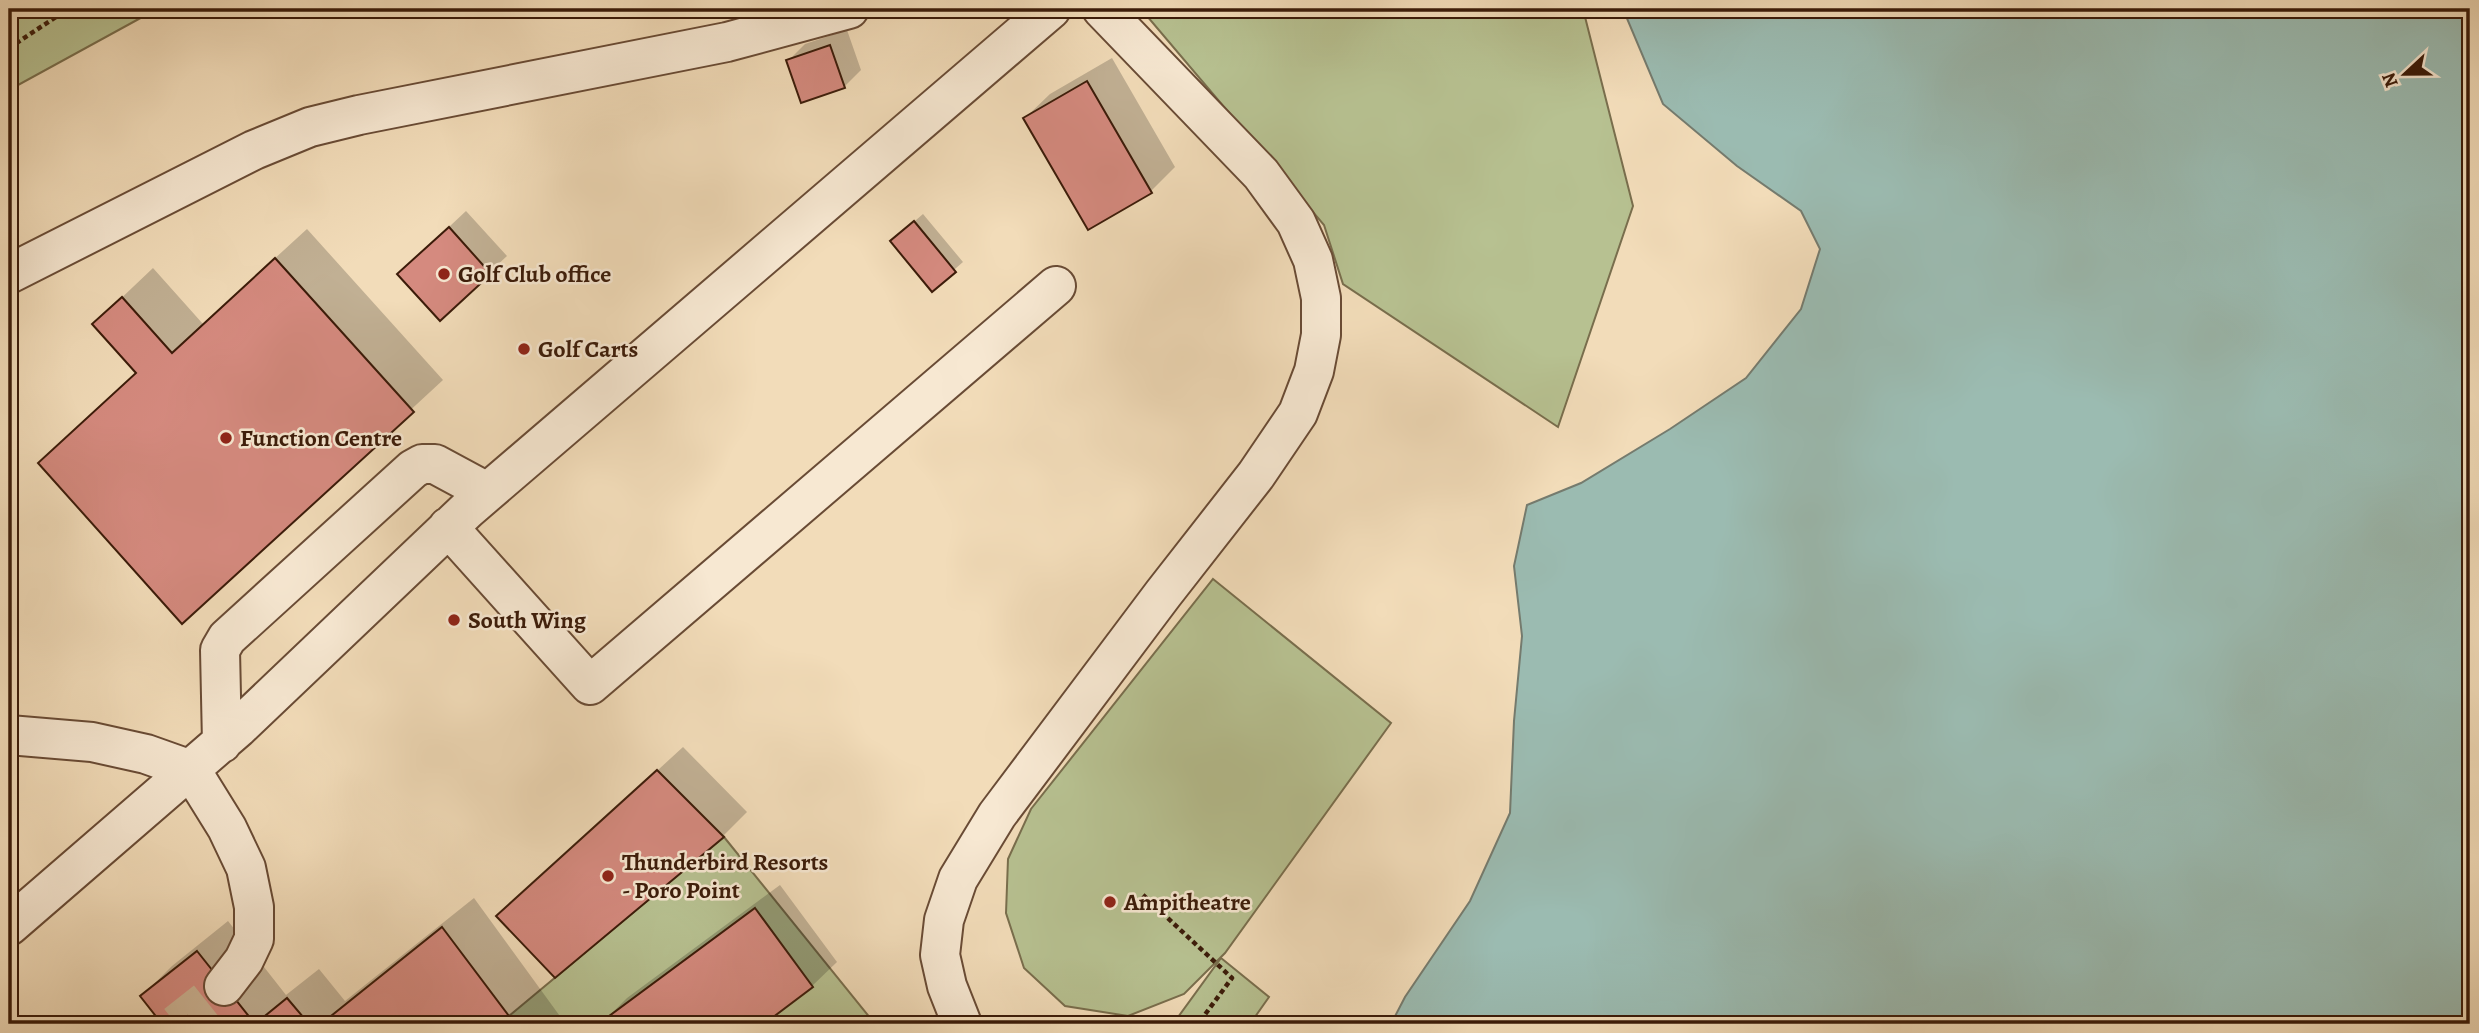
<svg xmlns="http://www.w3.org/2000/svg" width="2479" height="1033" font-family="Alegreya,serif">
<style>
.green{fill:#b7c191;stroke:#796e4d;stroke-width:2}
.water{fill:#9bbbb1;stroke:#757b6e;stroke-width:2}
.shadow{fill:#0003}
.building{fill:#d58a7f;stroke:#3b1b09;stroke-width:2}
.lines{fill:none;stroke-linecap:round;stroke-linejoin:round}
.minor-tunnel{stroke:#cdb596;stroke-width:38;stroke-dasharray:38 19;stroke-linecap:butt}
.minor-casing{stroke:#694b35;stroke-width:42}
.path{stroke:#3b1b09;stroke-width:4.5;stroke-dasharray:5 3.5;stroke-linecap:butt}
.minor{stroke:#f7e8d2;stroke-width:38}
.poi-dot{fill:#8f2418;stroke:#f7e8d2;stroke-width:2.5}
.labels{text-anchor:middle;stroke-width:5;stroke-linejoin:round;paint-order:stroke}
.poi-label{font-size:24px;font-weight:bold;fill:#3b1b09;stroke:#f7e8d2;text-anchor:start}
</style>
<rect width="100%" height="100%" fill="#f2dcb9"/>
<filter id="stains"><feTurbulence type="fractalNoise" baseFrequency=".00286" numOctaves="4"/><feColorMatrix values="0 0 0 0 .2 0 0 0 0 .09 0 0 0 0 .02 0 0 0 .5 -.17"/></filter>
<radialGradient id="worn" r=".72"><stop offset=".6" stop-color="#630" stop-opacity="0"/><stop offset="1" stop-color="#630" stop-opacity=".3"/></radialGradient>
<!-- green -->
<path class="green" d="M9,9H157L9,90Z
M1141,9H1583L1633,206L1558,427L1343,284L1324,225Z
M1213,579L1391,723L1225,953L1184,994L1128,1016L1065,1006L1024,968L1006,913L1008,859L1031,809Z
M724,837L875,1024H515L509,1016Z
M1221,958L1269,997L1250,1024H1173Z"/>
<!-- water -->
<path class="water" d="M1623,9H2470V1024H1391L1405,997L1470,901L1510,813L1514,721L1522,636L1514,566L1527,505L1581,483L1670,429L1746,378L1801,309L1820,249L1801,211L1737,166L1663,104Z"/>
<!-- shadow -->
<path class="shadow" d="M847,30L861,70L844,87L788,61L805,44Z
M1112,58L1175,167L1151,191L1025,118L1050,94Z
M466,211L507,256L440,318L417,257Z
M923,214L963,262L932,289L901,233Z
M307,229L443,380L182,621L40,464L137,372L94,324L153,268L203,324Z
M683,747L747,812L723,836L555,976L499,916Z
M780,885L837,962L812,986L761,1024H604L603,1022L627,998Z
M474,898L562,1019L556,1024H164L142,996L172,966L228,921L286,995L319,969L345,1001Z"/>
<!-- building -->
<path class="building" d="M830,45L845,88L801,103L786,60Z
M1087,81L1152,193L1088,230L1023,118Z
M914,221L956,272L932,292L890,241Z
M449,227L491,274L440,321L397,274Z
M275,258L414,412L182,624L38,463L136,373L92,324L122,297L172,353Z
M657,770L724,837L555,978L496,916Z
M755,908L813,987L764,1024H602L601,1022Z
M442,927L515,1024H321Z
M197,951L255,1024L287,998L309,1024H162L140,996Z"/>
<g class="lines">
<!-- minor-tunnel -->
<path class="minor-tunnel" d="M176,1024L224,986"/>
<!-- minor casing -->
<g class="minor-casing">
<path id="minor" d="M9,274L254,150L310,127L359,115L727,42L849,9
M448,527L590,685L1056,286
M9,735L92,742L146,754L191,770L227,828L246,868L254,907V939L244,960L224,986
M222,743L220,650L227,638L413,469L422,464H435L487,492
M9,926L238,728L468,509L1051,9
M962,1024L947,986L940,955L944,920L958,879L997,815L1163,594L1256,475L1298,413L1314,371L1321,335V298L1313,260L1296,222L1261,174L1102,9"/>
</g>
<!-- path -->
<path class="path" d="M9,48L68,9
M1143,895L1232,978L1198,1024
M186,1016L192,1024"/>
<!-- minor -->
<use href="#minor" class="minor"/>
</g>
<!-- markers -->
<g class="poi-dot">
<circle cx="444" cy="274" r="7"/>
<circle cx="524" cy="349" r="7"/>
<circle cx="226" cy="438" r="7"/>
<circle cx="454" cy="620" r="7"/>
<circle cx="608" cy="876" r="7"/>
<circle cx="1110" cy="902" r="7"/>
</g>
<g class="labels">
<!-- poi labels -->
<g class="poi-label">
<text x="458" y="282">Golf Club office</text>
<text x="538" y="357">Golf Carts</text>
<text x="240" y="446">Function Centre</text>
<text x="468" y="628">South Wing</text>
<text x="622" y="870">Thunderbird Resorts<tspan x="622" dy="28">- Poro Point</tspan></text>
<text x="1124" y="910">Ampitheatre</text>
</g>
</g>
<!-- margin -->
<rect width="2479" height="1033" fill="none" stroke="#f2dcb9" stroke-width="35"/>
<rect x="10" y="10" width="2458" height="1012" fill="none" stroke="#3b1b09" stroke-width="3.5"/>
<rect x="18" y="18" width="2444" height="998" fill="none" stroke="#3b1b09" stroke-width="2"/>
<!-- north arrow -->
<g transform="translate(2405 74) rotate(248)" stroke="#f7e8d2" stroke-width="5" paint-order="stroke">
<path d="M0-5L12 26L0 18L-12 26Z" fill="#3b1b09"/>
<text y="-10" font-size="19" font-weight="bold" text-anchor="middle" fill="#3b1b09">N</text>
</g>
<rect width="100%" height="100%" filter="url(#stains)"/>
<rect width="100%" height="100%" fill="url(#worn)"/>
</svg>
